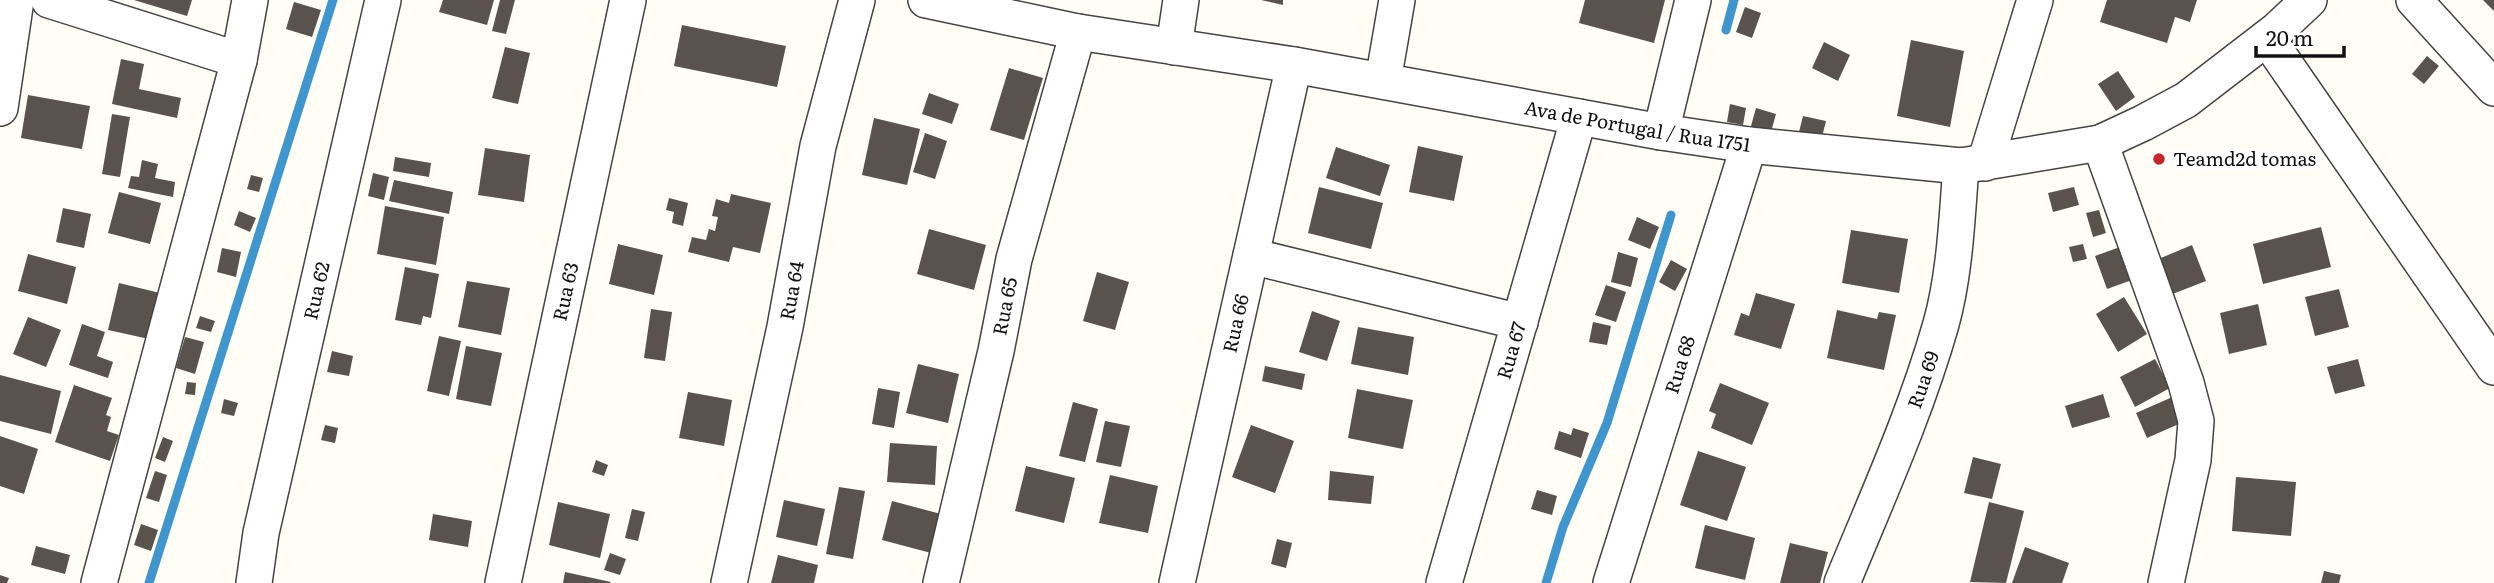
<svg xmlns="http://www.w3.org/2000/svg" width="2494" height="583" font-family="Literata,serif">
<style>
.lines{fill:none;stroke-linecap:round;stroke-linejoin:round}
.stream{stroke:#3f96cf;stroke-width:9}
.building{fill:#5a524d}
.minor-casing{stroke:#444;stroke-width:38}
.minor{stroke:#fff;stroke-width:35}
.poi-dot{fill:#c4262e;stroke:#fff;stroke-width:2.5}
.labels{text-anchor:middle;stroke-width:7;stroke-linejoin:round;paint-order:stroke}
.street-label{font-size:19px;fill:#111;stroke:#fff}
.poi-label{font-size:19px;fill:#111;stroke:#fff;text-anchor:start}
</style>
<rect width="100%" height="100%" fill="#fffdf5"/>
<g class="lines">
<!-- stream -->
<path class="stream" d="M1726,30L1734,0
M149,583L333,0
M1546,583L1563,527L1607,423L1671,215"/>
</g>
<!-- building -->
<path class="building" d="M134,0H192L187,16Z
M443,0H494L487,25L439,12Z
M500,0H515L506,34L492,31Z
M1261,0H1283V5Z
M1585,0H1665L1654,43L1579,23Z
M2107,0H2197L2190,22L2175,17L2167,43L2100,22Z
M2483,0H2494V11Z
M294,2L321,10L312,37L286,29Z
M1745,7L1761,13L1752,38L1736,32Z
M682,25L786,46L777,87L674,66Z
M1911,40L1964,51L1950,127L1897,116Z
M1824,42L1850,55L1838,81L1812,68Z
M505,47L530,53L518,104L492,98Z
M2427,56L2439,66L2424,84L2412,74Z
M121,59L144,64L139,89L181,98L177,118L112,104Z
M1009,68L1043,78L1024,140L990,130Z
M2118,71L2135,97L2116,111L2098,84Z
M929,93L959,104L952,124L922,114Z
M28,95L90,106L82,149L21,138Z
M1730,104L1746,108L1743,125L1727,122Z
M1756,108L1776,114L1771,132L1751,126Z
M112,114L130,117L120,177L102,174Z
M1803,116L1826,121L1821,141L1798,136Z
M874,118L920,129L907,185L862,175Z
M925,133L947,141L935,179L913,172Z
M1418,146L1463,156L1454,201L1409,192Z
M1336,147L1390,165L1380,196L1326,178Z
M485,148L530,155L524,202L478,195Z
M395,157L431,163L429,177L393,171Z
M142,160L158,164L155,178L175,182L173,197L128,188L131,176L139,177Z
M373,173L389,177L384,200L368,196Z
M251,175L263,178L259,192L247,189Z
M394,180L453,192L449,214L389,201Z
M1319,187L1383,203L1371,249L1308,233Z
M2074,187L2079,205L2053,212L2048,193Z
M119,192L161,203L150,244L108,233Z
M731,194L771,203L760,253L733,247L729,262L688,252L692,237L706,240L709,229L715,231L718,217L712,216L716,199L729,203Z
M669,198L688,203L683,226L672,223L674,212L666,210Z
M385,206L444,217L436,265L377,254Z
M63,208L91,214L84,248L56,242Z
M2099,210L2106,233L2093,237L2086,213Z
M239,211L256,218L250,232L234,225Z
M1637,217L1659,227L1650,249L1628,240Z
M2321,227L2331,267L2263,284L2253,244Z
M929,229L986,245L974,290L917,274Z
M1851,230L1908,239L1899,293L1842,283Z
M618,244L663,255L654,295L609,284Z
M2083,244L2087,259L2073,262L2069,247Z
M2192,245L2206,281L2170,295L2156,260Z
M2120,247L2132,280L2107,289L2095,256Z
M222,248L241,252L236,277L217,272Z
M1618,252L1638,258L1631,287L1611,282Z
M28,254L76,267L67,304L18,291Z
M1671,260L1687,269L1675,291L1659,282Z
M405,267L439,274L431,318L423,316L421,325L395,320Z
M1097,272L1129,282L1115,330L1083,321Z
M467,281L510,288L501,335L458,327Z
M119,283L160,293L149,339L108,330Z
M1606,285L1626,292L1616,322L1595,315Z
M2339,289L2349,327L2315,336L2305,297Z
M1756,293L1795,304L1781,349L1734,335L1741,313L1749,316Z
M2124,297L2147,334L2118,352L2096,314Z
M2258,304L2267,345L2229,354L2220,313Z
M651,309L672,312L665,361L644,358Z
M1837,310L1877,319L1879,312L1896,315L1884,370L1827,358Z
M1312,311L1340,321L1327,361L1299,352Z
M200,316L215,321L211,332L196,328Z
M28,317L61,330L46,367L13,354Z
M1593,322L1611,326L1607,345L1589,342Z
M82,324L105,332L97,356L113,362L108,378L69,365Z
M1358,327L1414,337L1408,375L1351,364Z
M439,336L461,341L449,396L427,391Z
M185,337L204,342L195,374L176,368Z
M466,346L502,353L491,406L456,399Z
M332,351L353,356L349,376L327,372Z
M2155,359L2170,388L2135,407L2120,377Z
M2358,359L2365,386L2335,394L2327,367Z
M918,364L959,374L948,423L906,413Z
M1265,366L1305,374L1302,390L1262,381Z
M0,375L61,391L51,434L0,421Z
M187,382L196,383L195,395L185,394Z
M1720,383L1769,403L1752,445L1711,428L1716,414L1709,411Z
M74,385L112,398L106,415L111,417L107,431L119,435L110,461L55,442Z
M878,388L900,392L894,428L872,424Z
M1357,389L1413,400L1403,449L1348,438Z
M688,392L732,400L724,446L679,438Z
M2103,394L2110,417L2072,428L2065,406Z
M2177,395L2188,420L2147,438L2136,413Z
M224,399L238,403L234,416L221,413Z
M1073,402L1098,409L1085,462L1059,456Z
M1105,421L1130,426L1121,467L1096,462Z
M325,425L338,428L335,443L321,440Z
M1251,425L1294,441L1275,493L1232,477Z
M1573,428L1589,433L1581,458L1554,449L1559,431L1571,435Z
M0,436L38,449L24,494L0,486Z
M163,437L173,441L165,462L155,458Z
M890,443L937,446L935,485L887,482Z
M1698,451L1746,467L1727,521L1680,505Z
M1973,457L2001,464L1992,499L1964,493Z
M596,460L608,465L604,476L592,472Z
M1026,466L1075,478L1064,523L1015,511Z
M155,471L167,475L159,502L146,498Z
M1330,471L1374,476L1371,504L1328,500Z
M1110,475L1158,486L1148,533L1099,523Z
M2236,477L2296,482L2291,536L2232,531Z
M839,487L865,491L853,559L826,554Z
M1537,490L1557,496L1552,515L1531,509Z
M784,500L825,509L817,546L776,537Z
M892,501L941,514L931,553L882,540Z
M558,502L610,514L600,558L549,545Z
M1989,502L2024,511L2006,583L1970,582Z
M632,509L645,512L638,541L625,538Z
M433,514L472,521L468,547L429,540Z
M141,524L158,530L151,551L134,545Z
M1705,525L1755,538L1745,580L1695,568Z
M1277,539L1292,543L1286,568L1271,564Z
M1790,543L1828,552L1820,583H1780Z
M36,546L70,555L65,574L31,565Z
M2025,547L2069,563L2062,583H2012Z
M610,553L626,559L620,575L604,570Z
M778,555L818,565L814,583H771Z
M2324,571L2341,575L2339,583H2321Z
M565,572L611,582L610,583H563Z
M0,575L9,578L7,583H0Z"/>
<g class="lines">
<!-- minor casing -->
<g class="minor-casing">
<g id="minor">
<path d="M49,0L239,60"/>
<path id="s1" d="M926,0L1078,32L1294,65L1661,132L1749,145L1961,166L2100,143L2143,123L2186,100L2277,30L2309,0"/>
<path d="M2414,0L2494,88"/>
<path d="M2267,38L2494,367"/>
<path d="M1174,47L1181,0"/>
<path d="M1383,81L1397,0"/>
<path d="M0,108L16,0"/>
<path d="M1661,132L1693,0"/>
<path d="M2100,143L2186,383L2196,421L2193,460L2166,583"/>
<path d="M1985,163L2035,0"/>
<path d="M1251,256L1520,322"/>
<path d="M99,583L239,60L250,0"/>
<path id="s2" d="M254,583L261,533L383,0"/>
<path id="s3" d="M503,583L628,0"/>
<path id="s4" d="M729,583L785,327L818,146L857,0"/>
<path id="s5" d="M941,583L996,351L1014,259L1078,32"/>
<path id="s6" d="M1177,583L1294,65"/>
<path id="s7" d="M1444,583L1579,117"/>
<path id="s8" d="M1611,583L1749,145"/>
<path id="s9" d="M1842,583C1877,498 1916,412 1941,324C1955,274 1957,217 1961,166"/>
</g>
</g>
<!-- minor -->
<use href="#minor" class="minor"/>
</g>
<!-- markers -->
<circle class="poi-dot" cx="2159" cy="159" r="7"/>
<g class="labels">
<!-- street labels -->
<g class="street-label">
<text dy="7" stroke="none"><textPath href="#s1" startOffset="723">Ava de Portugal / Rua 1751</textPath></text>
<text dy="7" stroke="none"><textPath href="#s2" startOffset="299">Rua 62</textPath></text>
<text dy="7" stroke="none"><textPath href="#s4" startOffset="299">Rua 64</textPath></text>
<text dy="7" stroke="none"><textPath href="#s3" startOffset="298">Rua 63</textPath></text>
<text dy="7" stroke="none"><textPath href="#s5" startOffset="284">Rua 65</textPath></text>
<text dy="7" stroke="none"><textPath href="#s6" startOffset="266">Rua 66</textPath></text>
<text dy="7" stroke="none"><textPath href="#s7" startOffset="242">Rua 67</textPath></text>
<text dy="7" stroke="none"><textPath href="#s8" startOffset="229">Rua 68</textPath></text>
<text dy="7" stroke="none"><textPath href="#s9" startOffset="219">Rua 69</textPath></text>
</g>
<!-- poi labels -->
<g class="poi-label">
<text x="2173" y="166">Teamd2d tomas</text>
</g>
</g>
<!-- scale -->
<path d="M2256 46v10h88v-10" fill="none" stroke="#111111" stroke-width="3.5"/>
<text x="2266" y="46" font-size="21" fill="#111111" stroke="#ffffff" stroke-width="5" paint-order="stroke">20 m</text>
</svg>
